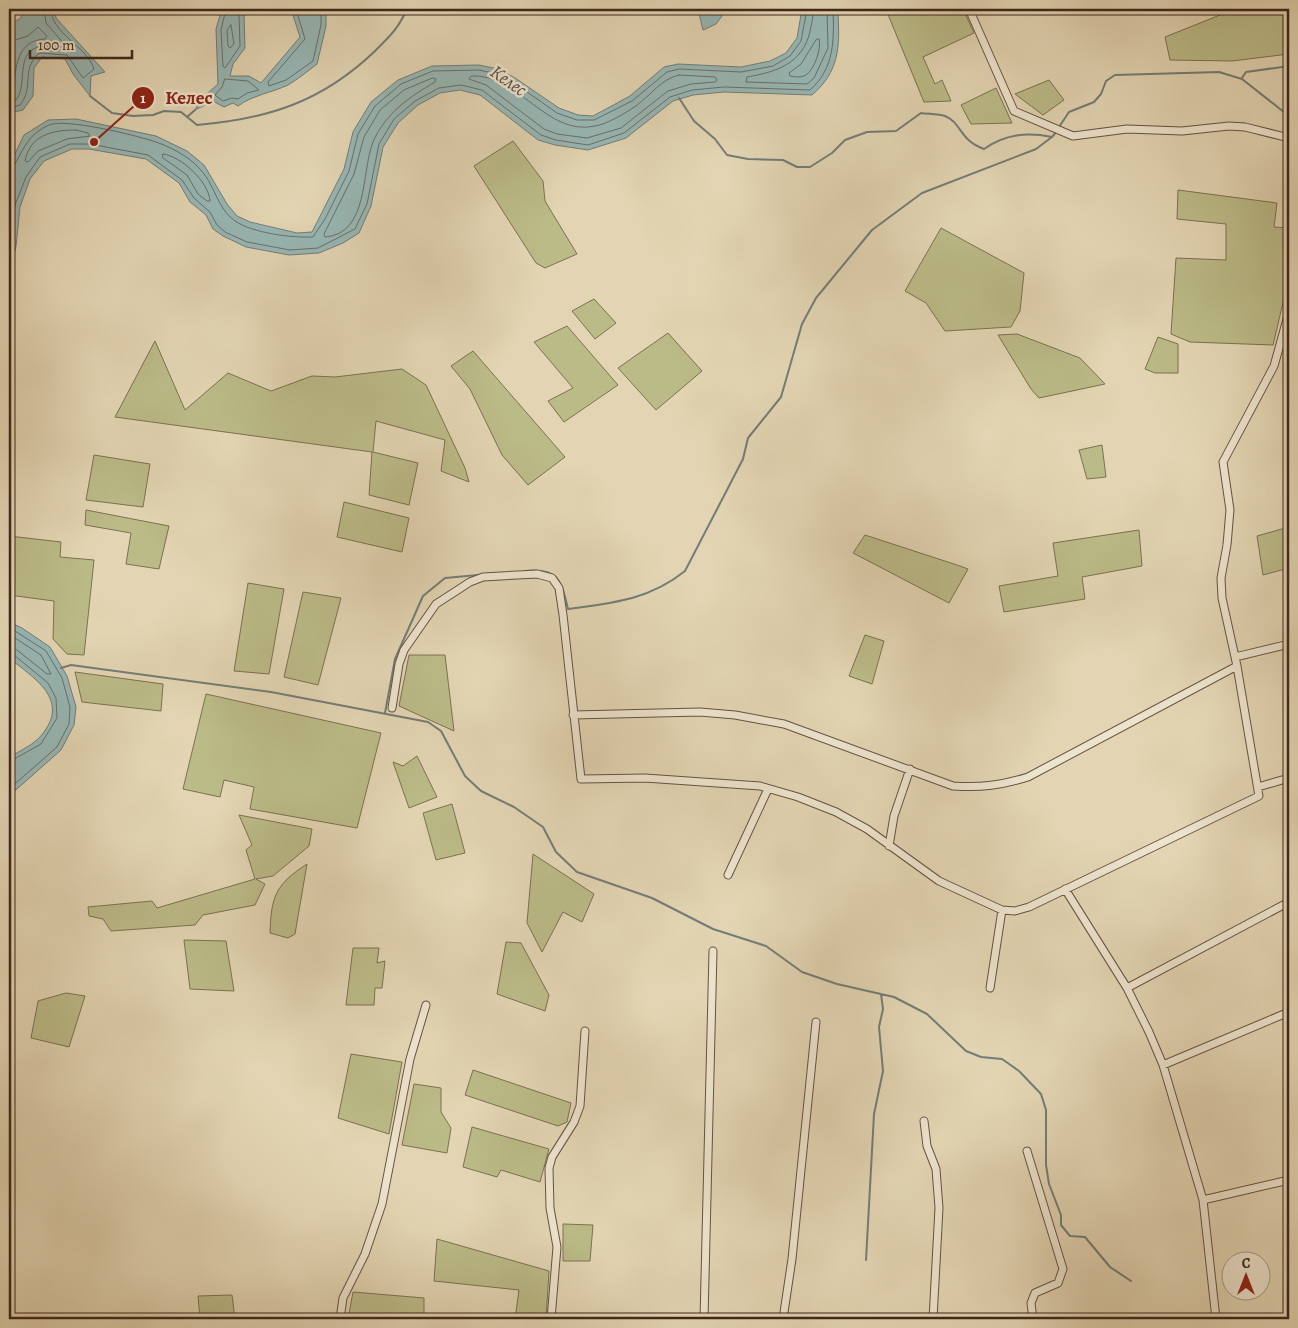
<svg xmlns="http://www.w3.org/2000/svg" width="1298" height="1328" font-family="Alegreya,serif">
<style>
.green{fill:#bb8;stroke:#7c7152}
.water{fill:#97b7b5;stroke:#737d78}
.lines{fill:none;stroke-linecap:round;stroke-linejoin:round}
.shore{stroke:#6a6f69;stroke-width:1}
.stream{stroke:#737d78;stroke-width:2}
.minor-casing{stroke:#665242;stroke-width:9}
.minor{stroke:#ede4ce;stroke-width:7}
.labels{text-anchor:middle;stroke-width:5;stroke-linejoin:round;paint-order:stroke}
.water-label{font-size:19px;font-style:italic;fill:#544b43;stroke:#ede4ce}
.leader{fill:none;stroke:#8f2418;stroke-width:2}
.callout-dot{fill:#8f2418;stroke:#ede4ce;stroke-width:2}
.mark-label{font-size:15px;text-anchor:middle;font-weight:bold;fill:#fff}
.callout-label{font-size:19px;text-anchor:middle;font-weight:bold;fill:#8f2418;stroke:#ede4ce;stroke-width:5;stroke-linejoin:round;paint-order:stroke}
</style>
<rect width="100%" height="100%" fill="#e3d5b3"/>
<filter id="stains"><feTurbulence type="fractalNoise" baseFrequency=".004" numOctaves="4"/><feColorMatrix values="0 0 0 0 .2 0 0 0 0 .09 0 0 0 0 .02 0 0 0 .5 -.17"/></filter>
<radialGradient id="worn" r=".72"><stop offset=".6" stop-color="#630" stop-opacity="0"/><stop offset="1" stop-color="#630" stop-opacity=".3"/></radialGradient>
<!-- green -->
<path class="green" d="M889,9H963L974,33L923,57L935,84L942,80L951,101L924,102L887,12Z
M1235,9H1289V54L1232,61L1170,60L1165,37Z
M1049,80L1064,100L1043,115L1015,94Z
M996,88L1012,123L971,124L961,105Z
M513,141L543,181L545,201L577,254L545,268L536,263L474,166Z
M1178,190L1277,203L1274,227L1289,228V277L1273,345L1190,342L1171,334L1176,258L1226,260V224L1177,219Z
M941,228L1024,273L1020,311L1011,327L945,331L926,303L905,291Z
M594,299L616,323L595,339L572,311Z
M567,326L618,385L564,422L548,401L573,388L534,342Z
M668,333L702,371L656,410L618,368Z
M1017,334L1080,358L1105,384L1039,398L1031,389L998,335Z
M1158,337L1178,344V373H1155L1145,369Z
M155,341L185,410L228,373L271,391L312,376L335,377L402,369L426,385L465,468L469,482L441,471L445,440L376,421L373,452L418,463L409,505L369,495L372,452L115,417Z
M473,351L565,457L528,485L502,455L470,389L451,366Z
M1102,445L1106,477L1087,479L1079,450Z
M94,455L150,464L143,507L86,500Z
M344,502L409,518L402,552L337,537Z
M86,510L169,526L159,569L126,564L131,533L85,525Z
M1289,527V568L1263,575L1257,536Z
M1139,530L1142,566L1082,577L1085,599L1004,612L999,586L1058,576L1053,543Z
M865,535L960,566L968,569L949,603L853,553Z
M9,536L61,542L60,557L94,560L84,655L67,654L53,639L54,601L9,595Z
M248,583L284,589L269,674L234,671Z
M303,592L341,598L318,685L284,677Z
M865,635L884,641L872,684L849,676Z
M409,655H445L454,731L399,706Z
M75,672L163,684L161,711L82,702Z
M206,694L381,733L357,828L250,809L254,787L224,780L220,797L183,789Z
M417,756L437,797L409,808L393,762L403,766Z
M452,804L465,853L436,860L423,813Z
M239,815L312,829L309,846L273,876L256,879L265,884L255,905L203,915L195,925L111,931L103,919L89,916L88,907L152,901L157,908L255,879L246,850L252,845Z
M533,854L594,894L582,922L563,912L542,952L527,923Z
M307,864L295,934L288,938L270,933C271,896 276,884 307,864Z
M184,940L226,941L234,991L190,989Z
M506,942L521,943L549,995L545,1011L497,994Z
M353,948H379L377,963L385,961L382,988H375L374,1005H346Z
M66,993L85,996L69,1047L31,1038L38,1001Z
M351,1054L402,1062L389,1134L338,1118Z
M473,1070L571,1103L567,1122L558,1126L465,1095Z
M414,1084L441,1088V1112L451,1128L447,1153L402,1145Z
M472,1127L549,1149L540,1182L501,1170L497,1177L463,1167Z
M563,1224L593,1225L590,1261H563Z
M437,1239L549,1271L546,1319H515L519,1290L434,1281Z
M353,1292L424,1298V1319H348Z
M232,1295L235,1319H200L198,1296Z"/>
<!-- water -->
<path class="water" d="M26,9H55L56,18L105,72L91,76L90,96L73,74L65,59L42,57L34,68L33,96L23,110L9,113V24L20,19Z
M222,9H249L244,15L245,48L233,64L230,76H249L261,83L300,37L291,9H326V26L317,64C308,71 298,79 288,85C271,93 253,95 238,106L233,103L224,107L213,101L195,110L201,99L218,84L216,29Z
M698,9H719L722,16L716,24L703,30Z
M802,9H838V14C840,47 839,72 812,95L724,92L693,95L673,101L626,138L588,150L555,145L538,140L480,95L460,90L440,93L418,105L398,123L383,147L371,206L359,233L343,243L319,253L289,255L246,247L223,236L213,229L206,215L190,202L179,183L146,159L89,149H72L44,161L30,179L20,207L16,246L9,277V166L24,135L48,120L76,119L156,136L187,151L204,165L227,204L237,216L250,222L297,233L312,232L344,169L353,132L371,102L398,80L432,66L479,65L498,69L515,78L559,108L578,115L593,116L630,96L664,67L678,64L741,67L770,61L786,53L797,38Z
M9,622L22,628L50,647L67,676L76,707L74,725L61,750L9,796V759C17,751 30,747 38,739C73,702 37,680 9,658Z"/>
<g class="lines">
<!-- shore -->
<path class="shore" d="M226,9L221,30L223,66L225,68L240,46L239,15L243,9
M296,9L305,39L268,82L269,86L286,80L313,61L321,25V9
M813,9C814,17 811,24 810,32C802,64 776,72 747,77L746,82L807,84L814,78L828,48L827,9
M231,25L234,44L230,48L228,46L227,31Z
M819,39C822,48 814,70 806,75C801,78 795,77 790,76L789,73L801,64L816,40Z
M9,42L28,36L38,27L47,36L45,39C17,40 15,68 14,90L9,94
M679,75L715,77L717,80L715,82L691,84L668,91L621,128L587,138L557,134L544,129L486,85L469,79L471,76C518,73 547,137 595,126C608,124 625,113 636,106C651,95 661,79 679,75Z
M433,78L436,79L435,82C409,97 385,114 373,142C361,172 369,234 325,237L324,234L354,174L364,137L380,110L404,90Z
M225,79L248,81L259,90L247,93L238,99L232,98L223,101L215,95L222,87Z
M9,101L16,100C28,85 15,54 38,47C47,44 58,50 66,46L46,23L44,9
M9,108L20,105C35,86 20,71 39,53L67,55L83,78L94,69C87,46 51,34 51,9
M76,130L88,133L90,136L67,139L38,151L28,162L25,161C30,135 52,130 76,130Z
M163,154C181,156 209,182 210,201H207L198,194L187,175L163,158Z
M9,167L15,164C24,147 30,133 49,125C66,118 134,135 153,141C169,146 188,156 199,168C214,182 217,209 235,221C253,233 291,238 313,237L325,219L349,171L358,134L375,106L401,84L433,71L479,70L497,74L513,82L557,113L577,120H594L632,101L667,72L679,69L741,72L773,66L790,56L801,41L807,9
M9,256L15,205L26,177L40,157L70,144H90L148,155L182,180L194,198L210,212L217,225L225,232L247,242L290,250L318,248L355,229L367,204L379,144L394,119L415,101L439,88L461,85L482,90L541,135L556,140L588,145L624,133L670,97L692,90L724,87L810,90C835,68 834,39 833,9
M9,627L46,651L62,678L70,707L69,724L57,747L9,789
M9,634L41,655L51,674H47L17,650L9,648
M9,654L14,655L48,683L56,698L57,718L41,744L9,762"/>
<!-- stream -->
<path class="stream" d="M1242,78L1246,72L1289,66
M90,96L112,113L133,116L153,115L164,111L181,112L197,125C269,119 323,101 375,51C390,36 398,29 407,9
M679,98L694,121L715,139L727,155L748,159L783,160L797,167H810L832,153L845,140L867,132L896,131L921,113C928,114 938,114 945,116C961,122 960,141 984,149C1005,134 1027,132 1052,137
M187,117L195,110
M1059,127L1069,112L1094,102L1101,94L1106,81L1115,75L1219,72L1242,79L1289,116
M525,571C558,568 561,579 568,609C612,603 649,600 685,571L743,459L748,438L781,397L802,324L816,298L872,230L922,193L1036,149L1052,137L1057,131
M61,668L71,665L271,692L428,722L441,731L465,776L481,791L514,807L543,827L556,852L577,872L652,898L713,929L766,946L802,972L837,984L894,997L927,1014L966,1051L981,1057L1002,1059L1019,1071L1041,1094L1046,1110V1165L1049,1184L1061,1215V1225L1070,1236L1085,1237L1110,1267L1131,1281
M385,713L395,659L423,596L445,578L478,575
M866,1260L874,1114L883,1071L879,1027L883,1009L881,994"/>
<!-- minor casing -->
<g class="minor-casing">
<path id="minor" d="M969,9L1014,111L1073,136L1127,129L1182,131L1229,126L1245,127L1289,138
M1235,657L1289,644
M392,708L399,664L404,650L436,604L470,582L483,577L537,574L552,578L559,588L563,615L581,779L645,778L760,786L798,797L836,812L867,829L939,881L1002,910L1015,911L1029,907L1259,796L1237,666L1222,598L1221,578L1227,545L1230,510L1223,462L1274,366L1289,312
M573,715L700,712L735,715L784,724L953,786C981,788 1002,785 1028,777L1237,666
M1258,787L1289,778
M889,846L894,816L910,769
M728,875L768,789
M1065,889L1127,988L1149,1032L1163,1065L1203,1200L1216,1319
M990,988L1002,910
M1127,988L1289,902
M1163,1065L1289,1012
M924,1121L927,1146L936,1169L939,1208L933,1319
M1027,1151L1063,1269L1058,1283L1035,1293L1031,1303L1033,1319
M1203,1200L1289,1180
M340,1319L343,1298L365,1254L382,1204L410,1059L426,1005
M551,1319L557,1247L550,1208L549,1168L552,1157L574,1122L580,1106L585,1031
M704,1319L713,951
M783,1319L792,1259L816,1022"/>
</g>
<!-- minor -->
<use href="#minor" class="minor"/>
</g>
<g class="labels">
<!-- water labels -->
<g class="water-label">
<text transform="translate(509 80) rotate(35)" y="7">Келес</text>
</g>
</g>
<!-- callouts -->
<path class="leader" d="M94 142L143 98"/>
<g class="callout-dot">
<circle cx="94" cy="142" r="5"/>
<circle cx="143" cy="98" r="12"/>
</g>
<g class="mark-label">
<text x="143" y="103">1</text>
</g>
<g class="callout-label">
<text x="189" y="104">Келес</text>
</g>
<!-- margin -->
<rect width="1298" height="1328" fill="none" stroke="#e3d5b3" stroke-width="30"/>
<rect x="10" y="10" width="1278" height="1308" fill="none" stroke="#3d271d" stroke-width="2.5"/>
<rect x="15" y="15" width="1268" height="1298" fill="none" stroke="#3d271d"/>
<!-- north arrow -->
<g transform="translate(1246 1276)"><circle r="24" fill="#ede4ce" stroke="#a79887"/>
<path d="M0-4L9 19L0 12L-9 19Z" fill="#8f2418"/>
<text y="-8" font-size="14" font-weight="bold" text-anchor="middle" fill="#3d271d">С</text>
</g>
<!-- scale -->
<path d="M30 50v8h102v-8" fill="none" stroke="#3d271d" stroke-width="2.5"/>
<text x="38" y="50" font-size="15" fill="#3d271d" stroke="#ede4ce" stroke-width="4" paint-order="stroke">100 m</text>
<rect width="100%" height="100%" filter="url(#stains)"/>
<rect width="100%" height="100%" fill="url(#worn)"/>
</svg>
